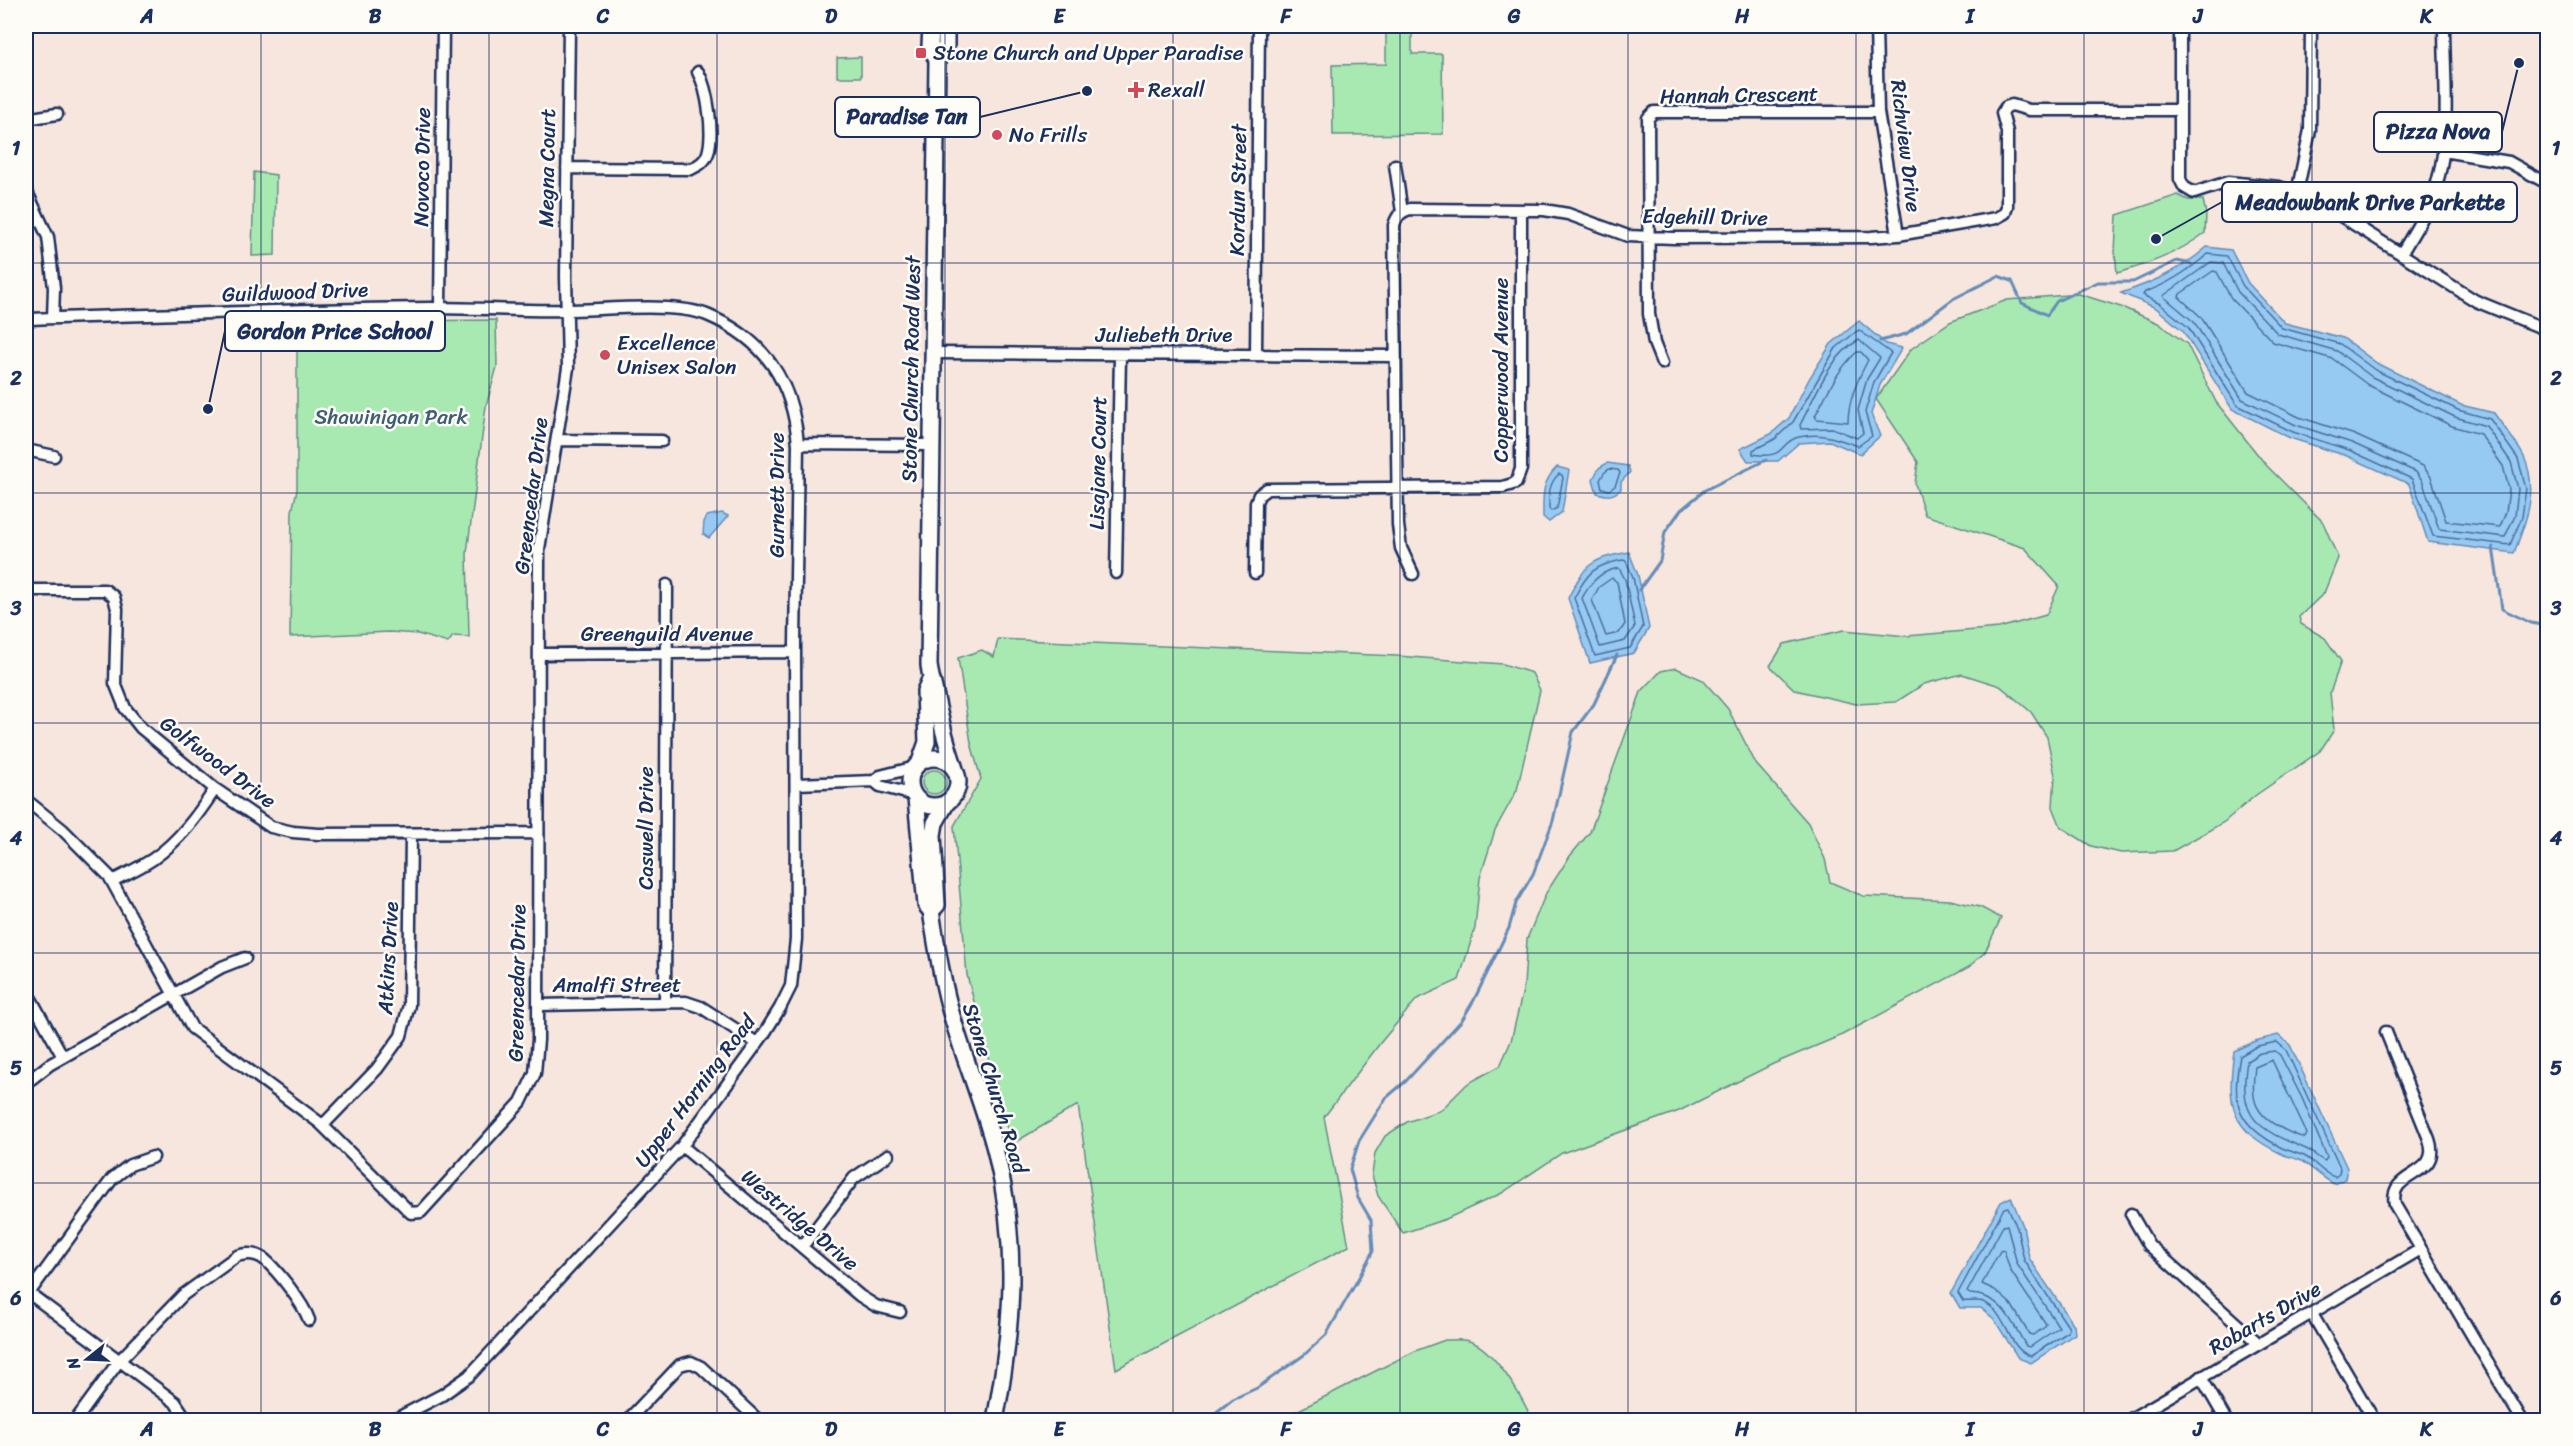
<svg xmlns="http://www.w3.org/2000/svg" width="2573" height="1446" font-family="Sriracha,sans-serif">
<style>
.green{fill:#a8e9b2;stroke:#628c88;stroke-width:1.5}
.water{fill:#96caf3;stroke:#658cb7;stroke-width:1.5}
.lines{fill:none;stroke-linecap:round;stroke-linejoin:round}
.shore{stroke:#4c6d9a;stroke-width:1.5}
.stream{stroke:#658cb7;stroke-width:3}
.minor-casing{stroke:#1b2f5e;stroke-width:15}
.secondary-casing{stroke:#1b2f5e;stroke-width:20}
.minor{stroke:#fdfcf7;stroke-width:10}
.secondary{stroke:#fdfcf7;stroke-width:15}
.grid{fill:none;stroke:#1b2f5e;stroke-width:1.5;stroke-opacity:0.55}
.poi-dot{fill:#d1495b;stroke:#fdfcf7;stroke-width:2}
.labels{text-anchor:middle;stroke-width:5;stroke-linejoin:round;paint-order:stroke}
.poi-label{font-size:21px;fill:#1b2f5e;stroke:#fdfcf7;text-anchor:start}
.street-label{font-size:21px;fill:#1b2f5e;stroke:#fdfcf7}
.park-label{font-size:21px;fill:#3e5e73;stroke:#fdfcf7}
.leader{fill:none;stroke:#1b2f5e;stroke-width:2}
.callout-dot{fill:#1b2f5e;stroke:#fdfcf7;stroke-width:2}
.callout{fill:#fdfcf7;stroke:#1b2f5e;stroke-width:2}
.callout-label{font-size:22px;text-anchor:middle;font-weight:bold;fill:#1b2f5e}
.neatline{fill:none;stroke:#1b2f5e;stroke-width:2}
.grid-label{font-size:20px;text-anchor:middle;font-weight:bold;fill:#1b2f5e}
</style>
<rect width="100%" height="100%" fill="#f7e6dd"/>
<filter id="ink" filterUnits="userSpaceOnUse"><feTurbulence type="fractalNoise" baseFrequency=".0167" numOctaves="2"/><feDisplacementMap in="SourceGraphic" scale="12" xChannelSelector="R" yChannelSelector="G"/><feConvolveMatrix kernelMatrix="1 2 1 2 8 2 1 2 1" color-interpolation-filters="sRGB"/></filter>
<g filter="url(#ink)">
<!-- green -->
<path class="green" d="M1386,26H1412V54H1442L1443,134L1333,135L1332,65L1386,64Z
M861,57V77H837V58Z
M254,172L276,175L275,255L252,256Z
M2178,195L2188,200H2203L2206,214L2205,233C2178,253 2150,264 2117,273L2115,251L2117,215Z
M2079,294L2124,308L2158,323L2187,344L2216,402L2266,465L2323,522L2338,558L2324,593L2299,617L2301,624L2325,638L2341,661L2330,693L2334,730L2320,751L2256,795L2224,822L2173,851L2121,853L2091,846L2061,827L2053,807L2055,775L2047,737L2031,712L2000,686L1962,674L1924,684L1896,702L1856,704L1795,690L1770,666L1784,644L1844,630L1907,636L1999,628L2046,615L2059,586L2025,548L1925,515L1915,484L1918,462L1876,399L1911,349L1950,322L2007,300Z
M496,320L497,367L486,406L467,553L469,637L453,636L448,643L418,634L389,632L290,637L292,511L297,490V322Z
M998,639L1397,656L1503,664L1532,673L1540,690L1517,790L1495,830L1480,878L1475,928L1459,980L1417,999L1381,1042L1324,1117L1349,1246L1116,1369L1078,1105L1012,1144L967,975L954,826L981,779L971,743L958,658L982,650L994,657Z
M1676,668L1703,680L1728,709L1756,764L1808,823L1825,859L1830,882L1863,896L1950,900L1980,907L2001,918L1985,952L1969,967L1842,1035L1773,1064L1679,1111L1562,1153L1502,1193L1446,1219L1403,1233L1378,1196L1372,1175L1375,1153L1385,1136L1407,1122L1441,1110L1467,1084L1500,1066L1511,1041L1524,986L1527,939L1546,893L1570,856L1590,832L1641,692L1661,671Z
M922 782a12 12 0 1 1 24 0a12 12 0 1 1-24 0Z
M1445,1340C1452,1340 1462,1339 1469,1341C1493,1347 1523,1398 1532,1420H1279L1415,1351Z"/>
<!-- water -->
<path class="water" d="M2207,247L2231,250L2248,283L2285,323L2343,338L2378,364L2461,405L2494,413C2503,427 2517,442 2524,457C2539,490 2526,522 2514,553L2428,542L2409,484L2347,456L2290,438L2232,409L2183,331L2156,308L2121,293C2154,282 2181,270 2207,247Z
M1859,321L1886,344L1902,348L1880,385L1871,414L1880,436L1860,454L1830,441L1799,443L1778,461H1748L1740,449L1771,434L1789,418L1809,379L1831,344Z
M1607,463L1628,466L1630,472L1621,482V489C1612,497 1608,496 1597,493L1593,479L1599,468Z
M1557,467L1569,470L1562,512L1549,522L1543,517C1543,496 1541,483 1557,467Z
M722,513L728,516L709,538L703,534L704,522L707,516Z
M1629,552L1638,575L1649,628L1634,653L1590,663L1568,598C1586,563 1591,559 1629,552Z
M2278,1035L2290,1045L2347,1168L2345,1179L2334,1184C2322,1178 2314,1169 2303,1162C2297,1158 2288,1157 2282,1154C2229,1129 2227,1105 2234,1051L2255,1041Z
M2011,1197L2023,1226L2029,1258L2074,1325L2075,1334L2031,1363L2018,1358L1994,1319L1981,1308H1960L1951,1293L2001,1202Z"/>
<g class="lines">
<!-- shore -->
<path class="shore" d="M2208,254L2227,256L2243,286L2282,328L2340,344L2375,370L2458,410L2490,419L2518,459L2526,488L2522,517L2510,545L2433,536L2412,479L2349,450L2293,432L2237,405L2188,327L2160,304L2143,295L2145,292C2169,284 2189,270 2208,254Z
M2211,262L2223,263L2238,292L2278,334L2337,351L2372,377L2455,417L2486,426L2511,462L2518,489L2515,515L2505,537L2439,529L2422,480L2416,472L2352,443L2296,425L2242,399L2194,322L2163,296Z
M2213,271L2217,272L2231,298L2273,342L2333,359L2368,385L2452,426L2480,434L2503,466L2509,489L2506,512L2500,527L2446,521L2431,477L2423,466L2355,435L2299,417L2248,392L2201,317L2179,297L2180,294Z
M1857,331H1860L1891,353L1874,382L1865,412L1872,436L1858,446C1838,439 1822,432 1799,437C1778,442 1787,460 1753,454V450L1775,439L1793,422L1836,348Z
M1859,340L1880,358L1867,379L1858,410L1863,433L1857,438L1832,428L1801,429L1800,425C1815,397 1829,356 1859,340Z
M1857,352H1861L1868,360C1858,379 1848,400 1848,422L1817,419L1815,416C1827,394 1838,368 1857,352Z
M1609,469L1618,470L1620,473L1615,486L1609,490L1602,488L1600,480L1604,473Z
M1559,474L1562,475L1563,478L1557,508L1551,511L1549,509C1549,495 1548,484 1559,474Z
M1623,560L1626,561L1633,577L1643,627L1630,648L1595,656L1574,598C1588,572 1594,565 1623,560Z
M1619,568L1625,579L1635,626L1625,641L1600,647L1582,598C1591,582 1600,571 1619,568Z
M1612,578L1617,582L1625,624L1619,633L1606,636L1592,600L1599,587Z
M2277,1042L2286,1050L2340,1168L2339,1174L2335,1177C2322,1174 2316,1162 2304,1156C2297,1153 2289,1151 2282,1148C2237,1124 2231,1105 2240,1056L2257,1046Z
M2275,1051L2280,1055L2302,1098L2327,1157L2325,1161C2318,1159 2314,1152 2306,1149C2256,1128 2238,1119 2247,1061L2260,1053Z
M2272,1060L2307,1134L2305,1138C2296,1136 2288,1132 2279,1127C2252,1112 2251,1096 2255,1067Z
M2008,1207L2017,1228L2024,1260L2069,1328L2068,1332L2031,1356C2007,1350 2007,1311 1983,1302C1978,1300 1969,1302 1963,1301L1958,1293L2004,1208Z
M2007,1225L2017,1264L2059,1327L2030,1347L2026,1346C2011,1321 2002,1295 1970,1294L1967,1292L2003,1226Z
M2004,1250L2010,1270L2046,1324L2045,1327L2033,1335L2029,1334L2011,1304L1995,1290L1982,1284L2000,1251Z"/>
<!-- stream -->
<path class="stream" d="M1880,341L1906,334L1953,299L1998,276L2012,281L2022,303L2047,315L2057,301L2098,282H2133L2177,261L2191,264
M2493,547L2502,609L2531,623L2548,626
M1639,590L1660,561L1665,532L1681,510L1705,490L1766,460
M1212,1420L1214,1414L1233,1399L1257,1388L1304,1355L1326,1335L1357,1281L1373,1251L1371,1220L1358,1198L1350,1169L1359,1141L1386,1098L1406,1081L1462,1020L1474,1000L1509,928L1516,903L1533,874L1553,821L1573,732L1594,704L1617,655"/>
<!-- minor casing -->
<g class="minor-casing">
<path id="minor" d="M1876,26L1878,112L1898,235
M2180,26V179L2184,187L2194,193L2228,182L2279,187L2296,192L2328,208L2476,301L2540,327
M26,119L57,114
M2443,151L2509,162L2541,180
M1395,165L1402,212
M567,168L691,169C699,165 705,162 708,153C714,133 708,90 698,72
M26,190L48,237L54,288L53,318
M2297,193L2310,130L2311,26
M2401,254C2415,231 2429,209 2437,183C2451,136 2444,75 2444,26
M440,308L443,26
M26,319C160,315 295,309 430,308C476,308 521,311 566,310C602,310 676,302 707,315C765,339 793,382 798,444L795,644L796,939L791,986L780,1008L764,1034L682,1146L469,1376L442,1395L394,1420
M933,353L1394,356
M1256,355L1259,26
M1662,363L1654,343L1649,314L1648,118L1654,112H1878
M557,440L662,441
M798,444L931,445
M26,450L54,456
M1116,573L1120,355
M1255,573L1256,502L1259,495L1267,489L1503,487L1516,483L1521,469V210
M1413,574L1401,548L1398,525L1394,225C1397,216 1400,212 1410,209L1544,210L1568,214L1628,236L1673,238L1871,237L1898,235L1996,218L2005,213L2007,206V132L2002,113L2006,107L2012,105L2029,110H2180
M26,590H105L114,597L117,609L115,683L125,708L141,728L215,789L271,827L293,832L318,834L538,833
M539,654L795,652
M874,781L880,786L914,795
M797,784L874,781L880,776L916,767
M26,800L63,830L109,876L192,1028L320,1123L411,1213L421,1212L521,1102L535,1073L538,1040L539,549L568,368L566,276L569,26
M112,881C126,874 141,867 153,859C179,841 198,815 215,789
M26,990L63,1057
M665,1002L667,585
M539,1005L686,1002L701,1007L757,1043
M2386,1032L2429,1139C2443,1179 2387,1169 2395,1205L2522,1420
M26,1083L49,1065L222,967L245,958
M323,1125L377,1069L401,1036L409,1005L411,834
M682,1146L860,1296L876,1306L900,1312
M2131,1214L2149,1245L2259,1344
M802,1247L854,1178L888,1155
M26,1291L175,1402L187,1420
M29,1293L112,1179L130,1165L153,1157
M2312,1314L2374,1420
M2201,1377L2226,1420
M76,1420L119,1361L183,1295L237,1256C246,1253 256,1253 264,1259C278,1271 303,1303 309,1320
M628,1420L680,1365L691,1362L701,1367L758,1420
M2129,1420L2421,1249"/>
</g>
<!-- secondary casing -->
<g class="secondary-casing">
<path id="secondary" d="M931,26L930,46L937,60L929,665C930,675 933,683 935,693C940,719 946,743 955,769
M937,60L946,46V26
M910 782a24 24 0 1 1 48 0a24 24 0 1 1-48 0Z
M920,762L927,742L925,691L929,682
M916,798L926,905L931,911C937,949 943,987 954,1023C967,1067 985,1109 996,1153C1019,1247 1013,1328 995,1420
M931,911L937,905L933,835L935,823L947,802"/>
</g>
<!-- minor -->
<use href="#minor" class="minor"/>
<!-- secondary -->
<use href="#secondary" class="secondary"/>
</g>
</g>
<!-- grid -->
<path class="grid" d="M261,26V1420M489,26V1420M717,26V1420M945,26V1420M1173,26V1420M1400,26V1420M1628,26V1420M1856,26V1420M2084,26V1420M2312,26V1420M26,263H2548M26,493H2548M26,723H2548M26,953H2548M26,1183H2548"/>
<!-- markers -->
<g class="poi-dot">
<rect x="915" y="47" width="12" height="12" rx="3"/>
<path d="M1133 81h6v6h6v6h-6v6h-6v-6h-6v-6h6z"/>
<circle cx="997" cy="135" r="6"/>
<circle cx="605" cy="355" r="6"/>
</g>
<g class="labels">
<!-- poi labels -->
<g class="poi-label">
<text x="933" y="60">Stone Church and Upper Paradise</text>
<text x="1148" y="97">Rexall</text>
<text x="1009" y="142">No Frills</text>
<text x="617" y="350">Excellence<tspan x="617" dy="24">Unisex Salon</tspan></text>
</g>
<!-- street labels -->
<g class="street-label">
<text transform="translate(1739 95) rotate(-1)" y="7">Hannah Crescent</text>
<text transform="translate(1906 146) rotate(83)" y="7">Richview Drive</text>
<text transform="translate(422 167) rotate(-89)" y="7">Novoco Drive</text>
<text transform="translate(547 168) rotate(-89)" y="7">Megna Court</text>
<text transform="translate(1238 190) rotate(-89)" y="7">Kordun Street</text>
<text transform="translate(1705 217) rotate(1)" y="7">Edgehill Drive</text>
<text transform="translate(295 292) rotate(-2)" y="7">Guildwood Drive</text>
<text x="1164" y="342">Juliebeth Drive</text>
<text transform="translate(911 369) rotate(-89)" y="7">Stone Church Road West</text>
<text transform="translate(1501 370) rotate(-90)" y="7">Copperwood Avenue</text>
<text transform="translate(1098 463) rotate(-89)" y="7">Lisajane Court</text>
<text transform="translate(777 495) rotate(-90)" y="7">Gurnett Drive</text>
<text transform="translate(531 496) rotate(-83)" y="7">Greencedar Drive</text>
<text x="667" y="641">Greenguild Avenue</text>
<text transform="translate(218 762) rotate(37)" y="7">Golfwood Drive</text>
<text transform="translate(646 828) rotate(-90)" y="7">Caswell Drive</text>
<text transform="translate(388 958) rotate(-87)" y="7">Atkins Drive</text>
<text transform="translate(517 983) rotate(-89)" y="7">Greencedar Drive</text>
<text x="617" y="992">Amalfi Street</text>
<text transform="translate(995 1088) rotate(73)" y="7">Stone Church Road</text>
<text transform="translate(695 1091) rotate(-53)" y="7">Upper Horning Road</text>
<text transform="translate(800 1220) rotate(40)" y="7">Westridge Drive</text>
<text transform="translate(2265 1318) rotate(-30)" y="7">Robarts Drive</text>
</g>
<!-- park labels -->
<g class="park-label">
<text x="391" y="424">Shawinigan Park</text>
</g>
</g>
<!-- callouts -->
<path class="leader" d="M1087 91L980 117M2519 63L2502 132M2156 239L2222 202M208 409L225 331"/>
<g class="callout-dot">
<circle cx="1087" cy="91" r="6"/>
<circle cx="2519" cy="63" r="6"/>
<circle cx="2156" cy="239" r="6"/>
<circle cx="208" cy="409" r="6"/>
</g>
<g class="callout">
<rect x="835" y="97" width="145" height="40" rx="6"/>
<rect x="2374" y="112" width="128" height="40" rx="6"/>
<rect x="2222" y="182" width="295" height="40" rx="6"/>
<rect x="225" y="311" width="220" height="40" rx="6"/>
</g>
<g class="callout-label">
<text x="907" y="124">Paradise Tan</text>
<text x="2438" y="139">Pizza Nova</text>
<text x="2370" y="210">Meadowbank Drive Parkette</text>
<text x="335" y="339">Gordon Price School</text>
</g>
<!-- margin -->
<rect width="2573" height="1446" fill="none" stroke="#fdfcf7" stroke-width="66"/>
<!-- north arrow -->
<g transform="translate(87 1359) rotate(252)" stroke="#fdfcf7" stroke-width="4.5" paint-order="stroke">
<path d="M0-4.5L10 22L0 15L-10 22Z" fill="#1b2f5e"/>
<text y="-9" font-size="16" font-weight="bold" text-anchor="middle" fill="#1b2f5e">N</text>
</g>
<rect x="33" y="33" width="2507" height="1380" class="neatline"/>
<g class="grid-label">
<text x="147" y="23">A</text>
<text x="375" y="23">B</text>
<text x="603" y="23">C</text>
<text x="831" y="23">D</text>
<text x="1059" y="23">E</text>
<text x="1286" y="23">F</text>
<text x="1514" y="23">G</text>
<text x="1742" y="23">H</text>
<text x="1970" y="23">I</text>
<text x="2198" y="23">J</text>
<text x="2426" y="23">K</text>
<text x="16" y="155">1</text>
<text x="2556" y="155">1</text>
<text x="16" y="385">2</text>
<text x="2556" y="385">2</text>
<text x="16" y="615">3</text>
<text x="2556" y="615">3</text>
<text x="16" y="845">4</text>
<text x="2556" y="845">4</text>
<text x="16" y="1075">5</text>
<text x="2556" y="1075">5</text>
<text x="16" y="1305">6</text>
<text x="2556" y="1305">6</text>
<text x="147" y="1436">A</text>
<text x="375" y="1436">B</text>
<text x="603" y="1436">C</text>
<text x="831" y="1436">D</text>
<text x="1059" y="1436">E</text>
<text x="1286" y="1436">F</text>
<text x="1514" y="1436">G</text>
<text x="1742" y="1436">H</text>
<text x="1970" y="1436">I</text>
<text x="2198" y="1436">J</text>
<text x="2426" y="1436">K</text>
</g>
</svg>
